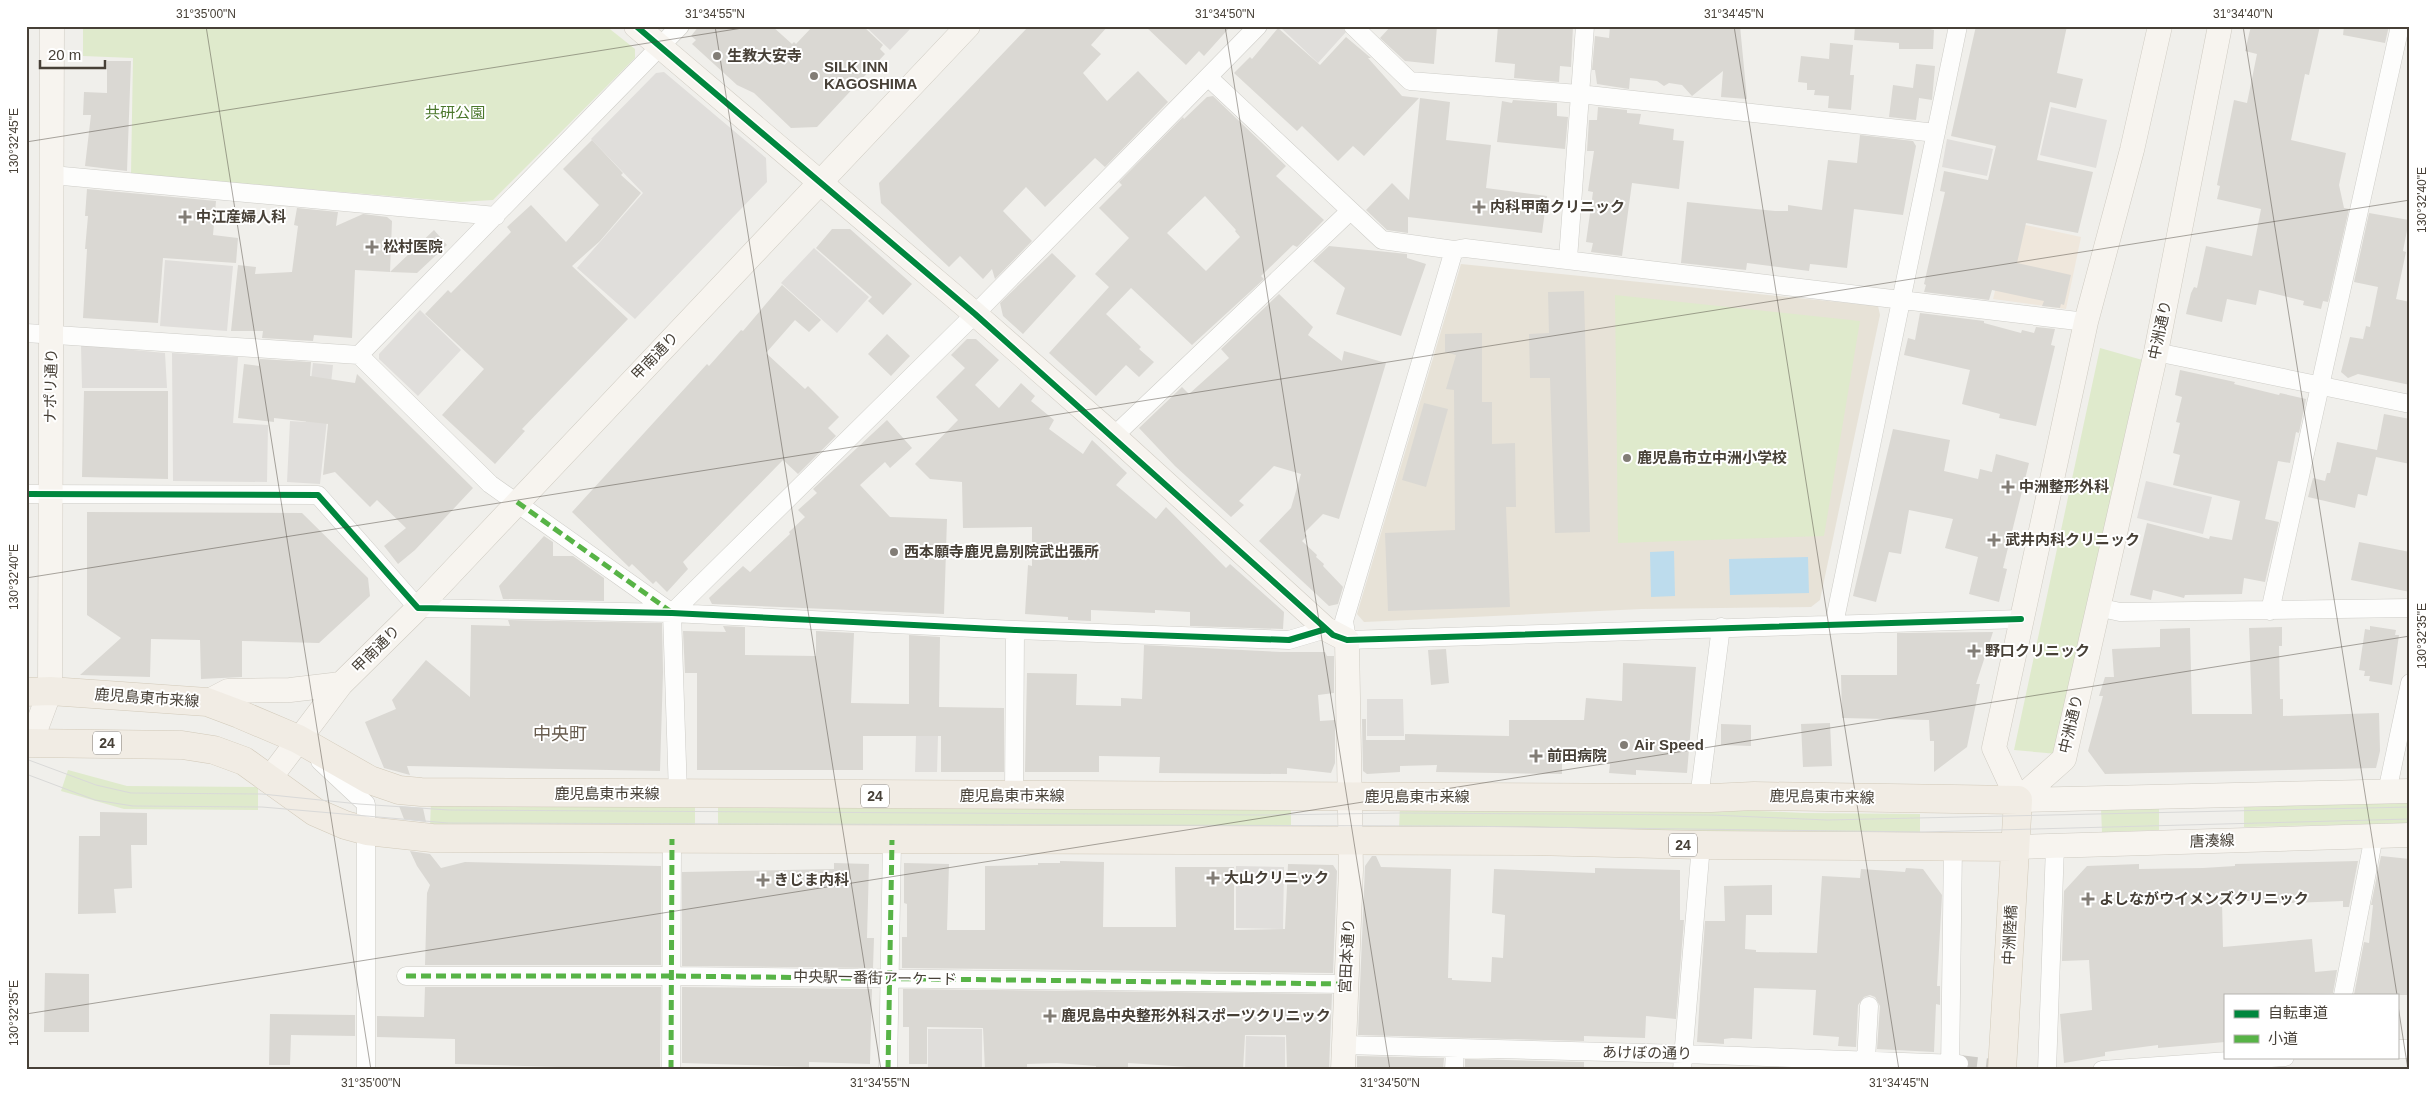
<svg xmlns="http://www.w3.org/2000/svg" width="2436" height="1096" font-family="Arial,'Noto Sans JP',sans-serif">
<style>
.commercial{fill:#efe7dc}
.education{fill:#e7e2d7}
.green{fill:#dfeacc}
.parking{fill:#e0dedb}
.water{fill:#bddced}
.building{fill:#dad8d3;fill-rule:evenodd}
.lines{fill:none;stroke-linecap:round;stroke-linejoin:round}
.street-tunnel{stroke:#ceccc7;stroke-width:18;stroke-dasharray:18 9;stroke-linecap:butt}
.street-casing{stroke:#cecdc8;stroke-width:19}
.secondary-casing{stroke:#cfcbc2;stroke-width:25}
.primary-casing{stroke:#d2caba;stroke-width:29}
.street{stroke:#fdfdfc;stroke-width:18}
.secondary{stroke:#f7f4ef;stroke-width:24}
.primary{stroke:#f1ece4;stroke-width:28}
.tram{stroke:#d9d9d8;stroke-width:1}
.quiet{stroke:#57b346;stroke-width:5;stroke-dasharray:10 5;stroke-linecap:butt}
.cycleway-casing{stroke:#fff;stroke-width:9}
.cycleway{stroke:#00873e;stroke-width:6}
.ticks{fill:none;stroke:#474037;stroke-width:1;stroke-opacity:0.45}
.poi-dot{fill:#827d76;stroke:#fff;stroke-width:2}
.labels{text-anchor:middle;stroke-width:4;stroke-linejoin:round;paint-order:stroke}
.shield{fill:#fff;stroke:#7e7973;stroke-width:1}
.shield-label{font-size:14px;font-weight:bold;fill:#474037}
.poi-label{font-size:15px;font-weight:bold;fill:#474037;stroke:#fff;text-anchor:start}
.park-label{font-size:15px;fill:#4b772c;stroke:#fff}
.street-label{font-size:15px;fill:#474037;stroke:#fff}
.quarter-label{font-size:18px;fill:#695d4f;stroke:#fff}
.neatline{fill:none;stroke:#474037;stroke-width:2}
.ticks-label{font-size:12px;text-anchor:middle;fill:#474037}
</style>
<rect width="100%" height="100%" fill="#f0efeb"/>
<!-- commercial -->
<path class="commercial" d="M2012,222L2081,237L2066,309L1993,299Z"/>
<!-- education -->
<path class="education" d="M1461,264L1878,306L1880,315L1820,600L1811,607L1642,609L1364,622L1357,614Z"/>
<!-- green -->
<path class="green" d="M83,26H606L635,49V58L493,200L460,202L131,174L133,58L83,56Z
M1615,295L1860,321L1824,536L1618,543Z
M2100,348L2146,361L2058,754L2014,750Z
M68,770L127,786L258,787V810L124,809L61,791Z
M2410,800V823L2244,827V804Z
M431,803L695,805V828L430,826Z
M718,805L1291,808V831L718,828Z
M1400,806L1718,809L1803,813L1920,814V837L1803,836L1718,831L1399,829Z
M2159,808V830L2102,832L2101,809Z"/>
<!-- parking -->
<path class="parking" d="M865,26H913L890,50Z
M1279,26H1341L1346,32L1318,63Z
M664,72L766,158L767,182L635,319L577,268L643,193L591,139L656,73Z
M2051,107L2107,120L2096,168L2040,155Z
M1947,139L1993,149L1987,176L1942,167Z
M814,248L869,297L837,333L781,283Z
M165,260L233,266L227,331L160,326Z
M420,310L461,350L418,396L379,359V354Z
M81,345L165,353L167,388H82Z
M172,353L238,357L233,423L268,425L267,482L173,481Z
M313,363L333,365L320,484L287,482L290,421L306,422Z
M2146,481L2212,497L2203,534L2137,518Z
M1367,699H1403L1404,736H1367Z
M916,735L938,736L937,772H915Z
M1236,866L1284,867L1283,929L1236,928Z
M928,1029H982V1070H928Z
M1246,1036L1285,1037V1070H1245Z"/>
<!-- water -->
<path class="water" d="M1674,551L1675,596L1651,597L1650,552Z
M1808,557L1809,593L1730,595L1729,559Z"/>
<!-- building -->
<path class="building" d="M699,26H772L792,44L794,42L796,44L813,26H863L883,45L880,49L885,54L817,127L791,128L754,93L737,85L692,44L696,40L691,36Z
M1029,26H1108L1091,45L1101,54L1083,73L1107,101L1138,71L1168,102L1105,167L1095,158L1045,207L1026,187L1003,211L1032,241L995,279L992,269L983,279L960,256L949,267L881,203L879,183Z
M1145,26H1231L1204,56L1199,51L1186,65Z
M1391,26H1437L1434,64L1405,61L1380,38Z
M1498,26H1573L1571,67L1560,66L1559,82L1514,78L1515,64L1495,62Z
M1610,26H1740L1747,99L1721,97L1723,71L1692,96L1682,85L1669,83L1664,86L1657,81L1630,78L1629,89L1597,84L1595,70H1592L1595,36L1609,38Z
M1855,26H1930V29L1934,30L1933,49H1899V43L1854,40Z
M1976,26H2067L2057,73L2083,79L2076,108L2050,102L2037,160L2093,172L2078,233L2026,223L2017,263L2071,275L2064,305L2061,304L2060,308L2042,306L2044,301L1992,290L1989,300L1924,292L1926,285L1924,284L1945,192L1940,191L1944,171L1988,180L1996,146L1951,136Z
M2251,26H2320L2309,75L2305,74L2291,140L2346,153L2339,185L2344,208L2349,209L2328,302L2323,301L2321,309L2303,305L2304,301L2259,290L2256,305L2227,299L2222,322L2186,314L2191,293L2194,287L2197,288L2206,246L2252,256L2261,209L2217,199L2220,186L2217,185L2234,100L2247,103L2257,54L2245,51Z
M2344,26H2389L2385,43L2343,35Z
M1278,28L1320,65L1346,37L1371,58H1368L1402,96L1419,98L1364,156L1353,146L1338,161L1302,126L1297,131L1234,73L1250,57L1252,59Z
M1830,43L1853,45L1850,75H1854L1851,110L1828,108L1829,96L1814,95L1815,90H1807V83L1798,82L1801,56L1829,59Z
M107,61H131L127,171L85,166L91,115H83L84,92L107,93Z
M1916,64L1935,66L1932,100L1919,98L1916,120L1889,117L1893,85L1913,88Z
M1213,96L1286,166L1276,176L1324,220L1297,247L1293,245L1261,276L1264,279L1192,345L1131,288L1106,314L1141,347L1139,349L1154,362L1139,377L1126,365L1096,396L1049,353L1109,287L1095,274L1129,238L1099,208L1122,185L1119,182L1183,117L1184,119L1207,97ZM1205,196L1236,230L1235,231L1240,237L1206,271L1167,233Z
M1420,98L1450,102L1446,140L1491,145L1486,188L1547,196L1542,233L1408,217V233L1387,230L1366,210L1392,183L1409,200Z
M1513,100L1557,103V116L1568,117L1565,149L1497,142L1502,101L1512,103Z
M1598,107L1627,110V113L1641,114L1639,124L1674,129L1673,140L1684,141L1679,189L1632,183L1622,256L1591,252L1593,243L1586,242L1593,192L1588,191L1594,151H1587L1589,120H1597Z
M1860,135L1913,141L1916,146L1903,215L1854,209L1847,268L1810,264L1809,271L1747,263L1746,270L1681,263L1687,202L1775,211H1788V205L1822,210L1828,160L1857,163Z
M592,140L623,173L621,175L641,193L600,241L572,266L628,319L522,429L525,431L495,464L442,415L484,369L425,314L448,290L451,293L511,232L507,227L531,205L566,242L599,205L563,169Z
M87,189L216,201L213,235L238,238L236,263L163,258L158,323L83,318L87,249H85L88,216H85Z
M297,208L338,212L336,226L363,214L387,217L392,221L390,272L355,270L352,338L314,335L313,341L262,338L263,331H231L238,265L256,267L255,274L292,272L298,226L294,225Z
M2369,213L2409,220L2403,251L2406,252L2396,299L2410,302V385L2358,374L2348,378L2341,372L2350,337L2363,339L2366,326L2370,327L2378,287L2354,282Z
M832,229H850L912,284L883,315L868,301L872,297L816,248Z
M434,230L447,245L417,273L390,272Z
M1329,246L1407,254V258L1426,264L1401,336L1336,314L1345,288L1313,261Z
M1052,253L1076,276L1023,334L1003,316L1000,303Z
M782,285L821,320L809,332L795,320L766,353L805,389L808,386L839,417L828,428L836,436L798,474L783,460L683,562L688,569L667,592L656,581L653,584L632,564L629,567L572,512L707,364L709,366L741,330L743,331Z
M1584,291L1590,532L1555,533L1550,378H1530L1529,334L1549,333L1548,292Z
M1279,294L1313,327L1308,335L1342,361L1344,351L1386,363L1339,519L1323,514L1304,533L1307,536L1302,541L1317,555L1316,557L1324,564L1323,566L1343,587L1338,604L1329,606L1259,541L1291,508L1301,474L1274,466L1239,501L1244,505L1231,517L1175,466L1139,428L1182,387L1189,394L1229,358L1221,349Z
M1920,313L1984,321V323L2021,333L2022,330L2034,333L2036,327L2055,329L2051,345L2055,346L2036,426L1999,418L2000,414L1962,404L1970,370L1904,355L1908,338L1915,340Z
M1482,333V402H1492V444L1515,443L1516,507H1506L1510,607L1388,611L1385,533L1455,530L1454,390L1446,389L1456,355L1445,352V334Z
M887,334L910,356L891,376L868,354Z
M967,339H976L999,360L975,385L999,408L1021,383L1035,396L1031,401L1054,420L1049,429L1083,454L1092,440L1127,473L1116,485L1156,519L1166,507L1226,568L1230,564L1284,612L1283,629L1190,626V612L1155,610V613L1091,610V621L1068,620V617L1025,614L1028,565L1032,566V527L963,528L962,482L930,479L915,464L958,420L936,397L965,368L951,355Z
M260,359L311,362L310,376L355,383L357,374L473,488L415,550L398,564L384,546L406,528L377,500L370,507L335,472L323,475L328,424L274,418V422L238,418L244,364L259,366Z
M2180,370L2235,382L2234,384L2279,395L2280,393L2306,399L2299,433L2296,432L2290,463L2278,461L2265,519L2279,522L2265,582L2244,578L2242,594L2185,595L2184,598L2153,590L2151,600L2130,595L2147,523L2209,539L2210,536L2232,540L2240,501L2173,485L2180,455L2173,453L2180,423L2176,422L2182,397L2175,395Z
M84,391H168V479L82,477Z
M1424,403L1448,409L1426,487L1402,480Z
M2384,414L2410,419V464L2376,457L2367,496L2358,494L2355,508L2308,497L2313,478L2325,481L2327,473H2330L2337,442L2377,450Z
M887,420L912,448L890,468L885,462L860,485L890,517L947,519L944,614L712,604L709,598L743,566L750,572L790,534L789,532L805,517L798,510L817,493L813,489Z
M1893,429L1950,440L1944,471L1978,479L1980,469L1992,472L1996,454L2029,463L2003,568L2007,569L1999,602L1969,594L1978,557L1945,548L1953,519L1909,510L1901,554L1889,552L1876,602L1853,596Z
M87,512L302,513L368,578L370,596L319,643L242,641V677L201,679L200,640L151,639L150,677L80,675L121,638L87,615Z
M544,536L553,542V556H573L604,578V601L503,599L499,586Z
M2359,542L2410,552V592L2351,580Z
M508,620L662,623L663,672L660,771L407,766L410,775L384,768L365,722L396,709L392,700L426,660L470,697L471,625L510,626Z
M723,626L745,627V655L816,656V631L854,633L851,703L909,704V635L940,637L939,707L1004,708V772H941V736H863V770H697V673H685L683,631L726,632Z
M2370,626L2396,630L2395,635H2399L2392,685L2369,681L2370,676H2364L2365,671L2359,670L2365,629L2370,630Z
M2282,627V646H2279L2280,699H2283V716L2379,713L2380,751L2376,768L2105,774L2088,751L2103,696H2099L2105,677H2114L2112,649L2160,647V629L2190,628L2192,714H2252L2249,628Z
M1993,632L1976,684H1980L1967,747L1934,772V741H1930L1929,720L1842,718L1841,675H1897V633Z
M1144,645L1281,652H1325L1327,656H1334V693L1318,695L1320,721L1335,720V763L1331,773L1287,768V774L1159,773L1160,757L1099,756V772H1025L1027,673L1077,674L1076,705L1121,706V698L1142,699Z
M1446,649L1449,683L1431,685L1428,650Z
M1623,663L1696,667L1687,773L1636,770V775L1609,773L1610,764L1562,760V774L1436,772L1437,765L1400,766V772L1367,774L1363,771L1362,719H1366V740H1405V734L1509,736V720H1584L1586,698L1622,701Z
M1830,723L1832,766L1803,767L1801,724Z
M1721,724L1751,725V746L1721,745Z
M399,806L423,808L426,822L404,819Z
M100,812L147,813V845H131L132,888L114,889L116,913L78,914L79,836H100Z
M410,851L430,854L441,868L465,862L661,866V965H425L427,893L430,885L417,866Z
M1372,856H1376L1381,867L1451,869L1448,978H1452V980L1491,982L1492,957L1503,958L1505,915L1492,913L1494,869L1595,873V868L1680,870V920H1684L1676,1019L1646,1016L1645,1038L1584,1036V1041L1358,1035L1365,866Z
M2381,856L2410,859V995H2354L2364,942L2369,943L2373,905H2371Z
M1060,861L1104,862L1103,927H1176L1175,867H1234V930L1285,929L1288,864L1333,865L1337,871L1333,973L902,968V937H907V904L904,903V863L949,864L947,930H985V866L1038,865V863H1060Z
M2358,861L2349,907H2343V901L2265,904L2261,901H2222L2223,947L2312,939L2315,972L2337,970L2333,993L2225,995V1042L2158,1048V1045L2105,1052V1056L2064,1063L2060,1014L2092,1010L2089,960L2062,961L2064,891L2087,866L2139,864V869L2203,868L2235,866V864Z
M834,863L869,864L867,938H874L873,968L682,966V872L834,869Z
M1906,868L1923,869L1942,895L1937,986H1940V1005L1936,1004L1934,1052L1877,1049L1880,1006L1875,997L1870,995L1864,997L1858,1005L1856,1047L1838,1046L1839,1037L1813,1035L1816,990L1754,988L1752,1039L1732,1038L1724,1039V1044L1697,1042L1705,921H1725L1724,886L1772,885V915H1746L1745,949L1756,950V952L1817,953L1822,876L1860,878L1861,869L1905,872Z
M45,973L89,974V1032H44Z
M425,987H661L660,1070L455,1064V1039L377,1037V1016L424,1017Z
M682,987L872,989L870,1064L809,1062V1067L682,1063Z
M903,989L1332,994L1329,1070H1287L1286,1035H1245L1243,1070H1203V1068L1128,1063V1070H1096V1066L1057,1063L1027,1064V1070H985L983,1028L927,1027V1064H909V1027H903Z
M270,1014L355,1015V1036L291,1035L290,1065H269Z
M1357,1056L1444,1058L1443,1070H1357Z
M1465,1059L1584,1062V1070H1465Z"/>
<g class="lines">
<!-- street-tunnel -->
<path class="street-tunnel" d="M1959,1064L2009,1070"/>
<!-- street casing -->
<g class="street-casing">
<path id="street" d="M1353,26L1410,81L1579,94L1936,133
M1208,77L1382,240L1454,250L1465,248L2086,322
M52,175L496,216
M1454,250L1344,621L1347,640L2021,619
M1568,259L1585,26
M26,333L359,355L490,484L672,613
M2156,352L2410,404
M359,355L680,26
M1114,436L1349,212
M26,494L318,495L418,608L672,613L1015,630L1289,640L1326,629
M2097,607L2120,612L2410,608
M2270,611L2400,26
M1834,624L1958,26
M320,761L366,804V1070
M2387,792L2410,683
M678,794L672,613L975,314L1258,26
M1014,796L1015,630
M1699,798L1721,627
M406,976H672L1345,984
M2343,995L2374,836
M1343,1045L1684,1054L1959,1064
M2397,1049H2410
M1866,1060L1869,1006
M671,1070L672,839
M888,1070L892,840
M1454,1070L1455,1049
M1682,1070L1701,845
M1950,1070L1953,846
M2047,1070L2055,846
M2102,1070L2285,1057"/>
</g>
<!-- secondary casing -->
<g class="secondary-casing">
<path id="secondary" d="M636,26L975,314L1114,436L1326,629L1347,640L1351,870L1343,1070
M207,702L228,691L290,690L341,684
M31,742L50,691L52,26
M270,778L341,684L418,608L968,26
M2018,800L2064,759L2156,352L2220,26
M2018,800L1994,748L2086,322L2132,150L2160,26
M2018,800L2410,791
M2015,847L2410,835"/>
</g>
<!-- primary casing -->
<g class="primary-casing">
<path id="primary" d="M26,692L50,691L207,702L239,714L298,739L370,780L399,790L421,792L1711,798L1754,796L2018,800L2002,1070
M26,743L182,745L214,750L244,761L315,812L345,825L367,831L432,838L1530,841L1701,845L2015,847"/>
</g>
<!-- street -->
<use href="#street" class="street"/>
<!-- secondary -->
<use href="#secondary" class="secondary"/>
<!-- primary -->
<use href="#primary" class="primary"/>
<!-- tram -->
<path class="tram" d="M26,759L96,785L131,793L262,794L359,804L449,810L1269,815L1401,813L1711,815L1827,820L2410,807
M26,774L95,800L133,806L262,807L448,823L1449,826L1922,832L2410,819"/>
<!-- quiet -->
<path class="quiet" d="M517,502L670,611
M406,976H672L1345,984
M671,1070L672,839
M888,1070L892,840"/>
<!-- cycleway casing -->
<g class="cycleway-casing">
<path id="cycleway" d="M636,26L975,314L1333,635L1347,640L2021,619
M26,494L318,495L418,608L672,613L1015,630L1289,640L1326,629"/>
</g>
<!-- cycleway -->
<use href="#cycleway" class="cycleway"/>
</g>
<!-- ticks -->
<path class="ticks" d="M206,26L371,1070M715,26L881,1070M1225,26L1390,1070M1734,26L1899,1070M2243,26L2397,995M26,142L755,26M26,578L2410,200M2397,999L2408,1070M26,1014L2410,636"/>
<!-- markers -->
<g class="poi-dot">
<circle cx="717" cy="56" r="5"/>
<circle cx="814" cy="76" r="5"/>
<path d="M1476.5 199.5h5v5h5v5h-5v5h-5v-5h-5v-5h5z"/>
<path d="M182.5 209.5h5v5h5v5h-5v5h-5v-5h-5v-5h5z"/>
<path d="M369.5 239.5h5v5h5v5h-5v5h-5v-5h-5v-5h5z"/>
<circle cx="1627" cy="458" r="5"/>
<path d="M2005.5 479.5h5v5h5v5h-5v5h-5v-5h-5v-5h5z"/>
<path d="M1991.5 532.5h5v5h5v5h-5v5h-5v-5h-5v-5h5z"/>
<circle cx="894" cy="552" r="5"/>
<path d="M1971.5 643.5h5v5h5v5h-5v5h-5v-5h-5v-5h5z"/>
<circle cx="1624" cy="745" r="5"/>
<path d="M1533.5 748.5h5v5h5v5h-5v5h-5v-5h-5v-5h5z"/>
<path d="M1210.5 870.5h5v5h5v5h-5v5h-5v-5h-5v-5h5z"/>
<path d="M760.5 872.5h5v5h5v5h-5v5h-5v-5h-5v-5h5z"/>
<path d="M2085.5 891.5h5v5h5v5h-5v5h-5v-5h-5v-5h5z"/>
<path d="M1047.5 1008.5h5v5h5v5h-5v5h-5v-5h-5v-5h5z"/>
</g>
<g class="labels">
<!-- shield labels -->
<g class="shield">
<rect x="93" y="731.5" width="28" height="23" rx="4"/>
<rect x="861" y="784.5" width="28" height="23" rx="4"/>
<rect x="1669" y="833.5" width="28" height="23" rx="4"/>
</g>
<g class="shield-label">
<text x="107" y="748">24</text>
<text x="875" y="801">24</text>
<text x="1683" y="850">24</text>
</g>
<!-- poi labels -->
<g class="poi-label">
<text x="727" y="61">生教大安寺</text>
<text x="824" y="72">SILK INN<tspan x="824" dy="17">KAGOSHIMA</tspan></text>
<text x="1490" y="212">内科甲南クリニック</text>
<text x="196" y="222">中江産婦人科</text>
<text x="383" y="252">松村医院</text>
<text x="1637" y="463">鹿児島市立中洲小学校</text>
<text x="2019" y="492">中洲整形外科</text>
<text x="2005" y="545">武井内科クリニック</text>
<text x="904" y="557">西本願寺鹿児島別院武出張所</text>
<text x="1985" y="656">野口クリニック</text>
<text x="1634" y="750">Air Speed</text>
<text x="1547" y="761">前田病院</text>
<text x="1224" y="883">大山クリニック</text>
<text x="774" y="885">きじま内科</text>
<text x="2099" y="904">よしながウイメンズクリニック</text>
<text x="1061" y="1021">鹿児島中央整形外科スポーツクリニック</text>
</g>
<!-- park labels -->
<g class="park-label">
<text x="455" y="118">共研公園</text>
</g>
<!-- street labels -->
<g class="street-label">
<text transform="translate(2160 330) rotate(-78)" y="5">中洲通り</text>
<text transform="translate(655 356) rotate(-46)" y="5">甲南通り</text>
<text transform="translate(51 386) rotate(-89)" y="5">ナポリ通り</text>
<text transform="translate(376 649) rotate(-45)" y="5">甲南通り</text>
<text transform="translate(147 698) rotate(4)" y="5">鹿児島東市来線</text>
<text transform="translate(2071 724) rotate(-77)" y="5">中洲通り</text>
<text x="607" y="799">鹿児島東市来線</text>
<text x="1012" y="801">鹿児島東市来線</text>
<text x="1417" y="802">鹿児島東市来線</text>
<text transform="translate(1822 797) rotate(1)" y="5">鹿児島東市来線</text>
<text transform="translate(2212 841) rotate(-2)" y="5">唐湊線</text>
<text transform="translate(2010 935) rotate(-87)" y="5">中洲陸橋</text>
<text transform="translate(1347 956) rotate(-87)" y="5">宮田本通り</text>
<text transform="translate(875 978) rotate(1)" y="5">中央駅一番街アーケード</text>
<text transform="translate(1647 1053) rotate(1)" y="5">あけぼの通り</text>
</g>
<!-- quarter labels -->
<g class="quarter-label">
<text x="560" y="740">中央町</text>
</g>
</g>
<!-- border -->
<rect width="2436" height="1096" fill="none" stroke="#ffffff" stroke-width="55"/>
<!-- legend -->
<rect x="2224" y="994" width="175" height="65" fill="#ffffff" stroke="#b5b3af"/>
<rect x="2234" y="1010" width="25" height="8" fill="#00873e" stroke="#b5b3af"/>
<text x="2268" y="1018" font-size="15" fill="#474037">自転車道</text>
<rect x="2234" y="1035" width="25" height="8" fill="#57b346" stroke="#b5b3af"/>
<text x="2268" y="1044" font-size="15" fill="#474037">小道</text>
<!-- scale -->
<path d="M40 60v8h65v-8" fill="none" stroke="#474037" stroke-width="2.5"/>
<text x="48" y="60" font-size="15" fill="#474037" stroke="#ffffff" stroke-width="4" paint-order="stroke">20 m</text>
<rect x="28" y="28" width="2380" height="1040" class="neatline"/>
<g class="ticks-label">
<text x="206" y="18">31°35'00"N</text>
<text x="715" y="18">31°34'55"N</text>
<text x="1225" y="18">31°34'50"N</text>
<text x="1734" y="18">31°34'45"N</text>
<text x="2243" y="18">31°34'40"N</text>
<text transform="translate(14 141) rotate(-90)" y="4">130°32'45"E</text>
<text transform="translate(2422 200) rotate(-90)" y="4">130°32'40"E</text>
<text transform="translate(14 577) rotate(-90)" y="4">130°32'40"E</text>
<text transform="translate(2422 636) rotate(-90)" y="4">130°32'35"E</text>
<text transform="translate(14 1013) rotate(-90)" y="4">130°32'35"E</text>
<text x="371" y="1087">31°35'00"N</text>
<text x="880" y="1087">31°34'55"N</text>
<text x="1390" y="1087">31°34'50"N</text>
<text x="1899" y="1087">31°34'45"N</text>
</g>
</svg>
